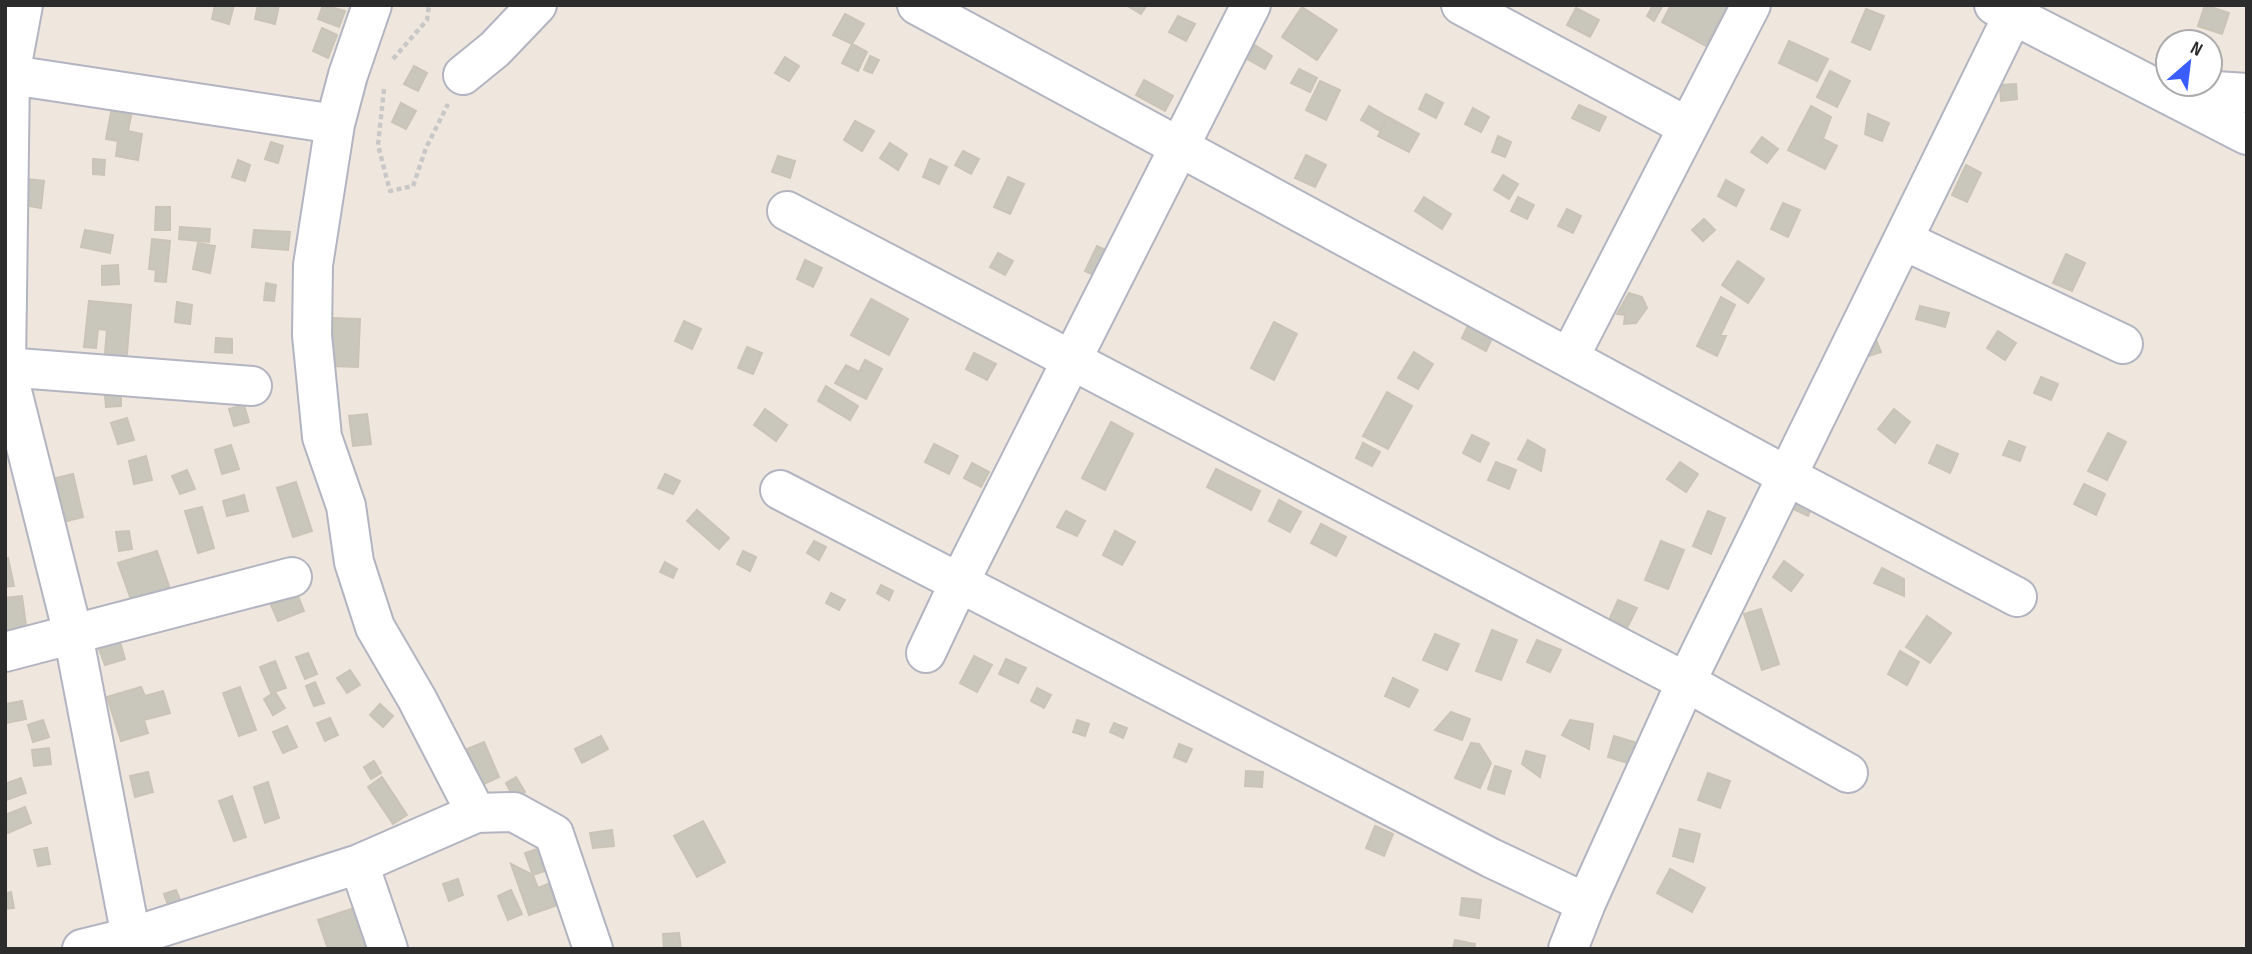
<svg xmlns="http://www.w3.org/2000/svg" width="2252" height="954" font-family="'Sofia Sans Condensed',sans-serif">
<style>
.building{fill:#c9c6bc;stroke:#cac4b7;stroke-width:2}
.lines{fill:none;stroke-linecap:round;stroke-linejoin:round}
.minor-casing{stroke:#b2b4c1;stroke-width:42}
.path{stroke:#c8c8c8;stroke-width:4.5;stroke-dasharray:5 3.5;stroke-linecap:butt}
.minor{stroke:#fff;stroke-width:38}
</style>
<rect width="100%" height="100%" fill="#efe7de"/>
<!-- building -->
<path class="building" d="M215,5H234L229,24L212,19Z
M258,5H279L275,24L255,19Z
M323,5L345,11L339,27L318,19Z
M1126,5H1147L1141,14Z
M1653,5H1663L1654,21L1647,16Z
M1671,5H1729L1706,46L1662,22Z
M2205,5L2229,13L2222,34L2198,26Z
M1302,7L1337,30L1317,60L1282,37Z
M1576,8L1599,20L1590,37L1567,25Z
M1866,9L1884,16L1870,50L1852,42Z
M845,14L864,24L852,44L833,35Z
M1178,16L1195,24L1186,41L1169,32Z
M322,28L337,35L328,58L313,51Z
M1789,41L1828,59L1817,81L1779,63Z
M1250,42L1272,56L1265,69L1242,56Z
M852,44L867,52L858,71L842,63Z
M870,56L879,60L872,73L864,70Z
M785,57L799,66L789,81L775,73Z
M414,66L427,73L418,91L404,84Z
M1299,69L1317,78L1310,92L1291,83Z
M1830,71L1850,81L1837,107L1817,97Z
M1144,80L1173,96L1165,111L1136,95Z
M1320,81L1340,90L1326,120L1306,110Z
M2016,84L2017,99L2001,101L2000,85Z
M1426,94L1443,103L1436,118L1419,109Z
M401,103L416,111L406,129L392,122Z
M1579,105L1606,117L1599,131L1572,118Z
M1369,106L1388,117L1380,131L1361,120Z
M1811,106L1831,117L1823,139L1837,146L1825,169L1788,150Z
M112,107L132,111L128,131L142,134L138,160L116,156L118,141L106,139Z
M1473,108L1489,117L1481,132L1465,124Z
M1868,114L1889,123L1882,141L1865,134Z
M1388,117L1419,134L1409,152L1378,136Z
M855,121L874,131L862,151L844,140Z
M1498,136L1511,142L1505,157L1492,152Z
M1762,137L1778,149L1767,163L1751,152Z
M271,142L283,146L278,163L265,159Z
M890,143L907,154L898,170L880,158Z
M963,151L979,159L971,174L955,165Z
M1306,155L1326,165L1315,187L1295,178Z
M778,156L795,161L790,178L772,172Z
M93,159L105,160L104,175L93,174Z
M930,159L947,167L939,184L923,177Z
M238,160L250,165L245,181L232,177Z
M1966,165L1981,173L1967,202L1952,195Z
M1503,175L1518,184L1509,199L1494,190Z
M1008,177L1024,184L1010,214L994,207Z
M27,179L44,181L41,208L23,205Z
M1726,180L1744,190L1736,206L1718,196Z
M1424,197L1451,214L1442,229L1415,211Z
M1518,197L1534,205L1527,219L1511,211Z
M1783,203L1800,210L1788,237L1771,229Z
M156,207H170V230H155Z
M1567,209L1581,216L1573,233L1558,226Z
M1704,219L1715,230L1703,241L1692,230Z
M180,227L210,229L209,242L179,239Z
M85,230L113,235L110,253L81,247Z
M254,230L290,232L288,250L252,247Z
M152,239L170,241L166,282L155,281L156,270L149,269Z
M198,243L215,246L210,273L193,269Z
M1097,246L1110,252L1098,277L1085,271Z
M998,253L1013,261L1005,275L990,267Z
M2066,254L2085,263L2072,291L2053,283Z
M805,260L822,268L813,287L797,279Z
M1738,261L1764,279L1748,303L1722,285Z
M118,265L119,284L102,285V266Z
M266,283L276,285L274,301L264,300Z
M1629,293L1642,297L1647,308L1636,323L1624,324L1625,315L1617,314Z
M1721,297L1735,305L1720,336H1726L1717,356L1697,346Z
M871,299L908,319L889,355L851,335Z
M89,301L131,305L126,365L104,363L107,330L98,329L96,348L84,347Z
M177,302L192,305L190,324L175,322Z
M1920,306L1949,313L1945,327L1916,319Z
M1472,317L1496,330L1486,351L1462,338Z
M333,318L360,319L358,367L331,366Z
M684,321L701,329L692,349L675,341Z
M1274,322L1297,334L1274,380L1251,368Z
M1998,331L2016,343L2005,360L1987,348Z
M1875,337L1881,352L1865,357Z
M216,338L232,339V353L215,352Z
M747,347L762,353L753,374L738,368Z
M1414,352L1433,364L1418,389L1398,378Z
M974,353L996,364L987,380L966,369Z
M865,360L882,369L866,399L835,383L846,365L859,372Z
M2041,377L2058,384L2051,400L2034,393Z
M826,386L858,406L850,420L818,401Z
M1387,392L1412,406L1388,449L1363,436Z
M121,395V406L106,407L105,396Z
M244,405L249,422L234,426L229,409Z
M765,409L787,425L776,441L754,425Z
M1894,409L1910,422L1895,443L1878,429Z
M367,414L371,444L353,446L349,416Z
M127,418L134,440L118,444L111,423Z
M1111,422L1133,434L1105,490L1082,478Z
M2108,433L2126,442L2107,480L2088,471Z
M1472,435L1489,443L1480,462L1463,453Z
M1528,440L1545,450L1541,471L1518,459Z
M2009,441L2025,447L2020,461L2003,455Z
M1363,443L1380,452L1372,466L1356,458Z
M934,444L958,456L949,474L925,462Z
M231,445L239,469L222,474L215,450Z
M1937,445L1958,454L1950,473L1929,463Z
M146,456L152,480L134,484L129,461Z
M1496,462L1516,470L1509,489L1488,480Z
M1680,462L1698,474L1686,492L1667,479Z
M972,463L989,472L981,487L964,478Z
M1216,469L1260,491L1251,510L1207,487Z
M187,470L195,489L180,494L172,476Z
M73,474L83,517L63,522L52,479Z
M665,474L680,481L673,494L658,488Z
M296,482L312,531L293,537L277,488Z
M2084,484L2105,494L2096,515L2074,504Z
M1798,487L1817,496L1808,516L1789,507Z
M244,495L248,511L227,516L223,501Z
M1279,500L1301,512L1290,532L1269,521Z
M202,507L214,548L198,553L185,511Z
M697,510L729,538L719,549L687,521Z
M1066,511L1085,521L1077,536L1057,527Z
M1708,511L1725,518L1711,554L1693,546Z
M1321,524L1346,537L1336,556L1311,543Z
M129,531L132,549L119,551L116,532Z
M1115,531L1135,542L1122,565L1103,555Z
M814,541L826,547L819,560L807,553Z
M1661,541L1684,550L1668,589L1645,580Z
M157,551L172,595L134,608L118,563Z
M743,551L756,557L750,571L737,564Z
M8,558L14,586L5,587V559Z
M1784,561L1803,575L1791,591L1773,577Z
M665,562L677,569L673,578L660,572Z
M1882,568L1904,579V596L1874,583Z
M881,585L893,591L889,600L877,593Z
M831,593L845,600L839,610L826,603Z
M297,594L304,611L278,621L271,605Z
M22,596L28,640L5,643V598Z
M1618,600L1637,608L1627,628L1609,620Z
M1761,609L1779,664L1762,670L1744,614Z
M1927,616L1951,633L1930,663L1906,647Z
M1492,630L1517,640L1501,680L1476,671Z
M1435,634L1459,644L1447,670L1423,660Z
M1537,640L1561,650L1550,672L1527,662Z
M120,642L125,659L105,665L99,649Z
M1900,651L1919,662L1907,685L1888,674Z
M308,653L317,674L305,679L296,657Z
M974,656L992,665L977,692L960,683Z
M1006,659L1026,668L1018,683L999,674Z
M275,661L286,688L271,693L260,667Z
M350,670L360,685L347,693L337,678Z
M1393,678L1418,690L1409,707L1385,696Z
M315,682L324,703L314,706L306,686Z
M141,687L145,696L163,691L170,713L144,720L148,733L121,741L107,697Z
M240,687L256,730L239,736L223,693Z
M1037,688L1051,695L1044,708L1031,701Z
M275,692L285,708L273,715L264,699Z
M22,701L26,719L6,723L5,704Z
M380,704L393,716L383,727L370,715Z
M1451,712L1470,719L1462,740L1435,730Z
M330,718L338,735L325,741L317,723Z
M43,720L49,737L33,742L28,725Z
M1077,720L1089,724L1085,736L1073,732Z
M1570,720L1593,724L1589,749L1562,735Z
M1114,723L1127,728L1123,738L1110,732Z
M287,726L297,747L283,753L273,732Z
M601,736L608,749L582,763L575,749Z
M1614,736L1637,743L1631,764L1608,757Z
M484,742L499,777L482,785L467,749Z
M1471,743L1479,744L1491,763L1480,788L1455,778Z
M1179,744L1192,749L1186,762L1174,757Z
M49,748L51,764L34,766L32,750Z
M1526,751L1545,756L1540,777L1522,764Z
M374,761L381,773L371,779L364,767Z
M1495,766L1511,771L1504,794L1488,789Z
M1246,771L1263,772L1262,787L1245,786Z
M148,772L153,792L135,797L130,776Z
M1708,773L1730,781L1720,808L1698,800Z
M382,777L407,815L393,824L368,787Z
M516,777L525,792L514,798L506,783Z
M21,778L26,793L6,800L5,784Z
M268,782L279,818L265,823L254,787Z
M232,796L246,837L234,841L219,801Z
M25,807L31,823L8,833L5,826V815Z
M703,821L725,862L697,877L674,836Z
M1375,826L1393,834L1384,856L1366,848Z
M1680,829L1700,834L1693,862L1673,856Z
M612,830L614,846L593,848L590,833Z
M47,848L50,864L38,866L34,850Z
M540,848L548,870L533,875L525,853Z
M511,864L533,875L538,888L550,883L558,905L529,915Z
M1670,869L1705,888L1692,912L1657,893Z
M458,879L463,895L449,901L443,884Z
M176,890L183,907L170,911L164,894Z
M511,890L522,914L508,920L498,896Z
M11,892L14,908L5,909V894Z
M1462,898L1481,900L1479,918L1460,915Z
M357,907L371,949H328L318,920Z
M679,933L681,949H664L663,934Z
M1455,940L1475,944L1474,949H1453Z"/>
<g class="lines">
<!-- minor casing -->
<g class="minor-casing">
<path id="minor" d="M23,5L10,75L6,367L73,634L131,937L135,949
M372,5L348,75L335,124L313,265L312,335L322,437L346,506L354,562L375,627L417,699L476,813
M917,5L1787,476L2017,597
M1461,5L1688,127
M1994,5L2247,135
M5,74L335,124
M463,75L495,49L537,5
M2168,88L2247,93
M787,211L1686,682L1848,773
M1903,240L2123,344
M1569,358L1751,5
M5,367L252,386
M780,490L1491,858L1586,903
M5,652L292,577
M926,653L959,583L1251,5
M359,864L388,949
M82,949L131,937L359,864L476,813L514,812L554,834L593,949
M1568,949L1586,903L1686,682L2018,5"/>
</g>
<!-- path -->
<path class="path" d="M393,59L427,20L429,5
M384,89L378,145L390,191L413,186L426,148L448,104"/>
<!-- minor -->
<use href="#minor" class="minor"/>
</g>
<!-- border -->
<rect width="2252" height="954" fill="none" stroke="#2c2c2c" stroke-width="14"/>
<!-- north arrow -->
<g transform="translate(2189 63) rotate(28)"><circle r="33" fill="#ffffff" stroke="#ababab" stroke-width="2"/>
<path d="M0-5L12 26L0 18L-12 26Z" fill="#3a5dff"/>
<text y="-10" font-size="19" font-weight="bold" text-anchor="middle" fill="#2c2c2c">N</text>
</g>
</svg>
